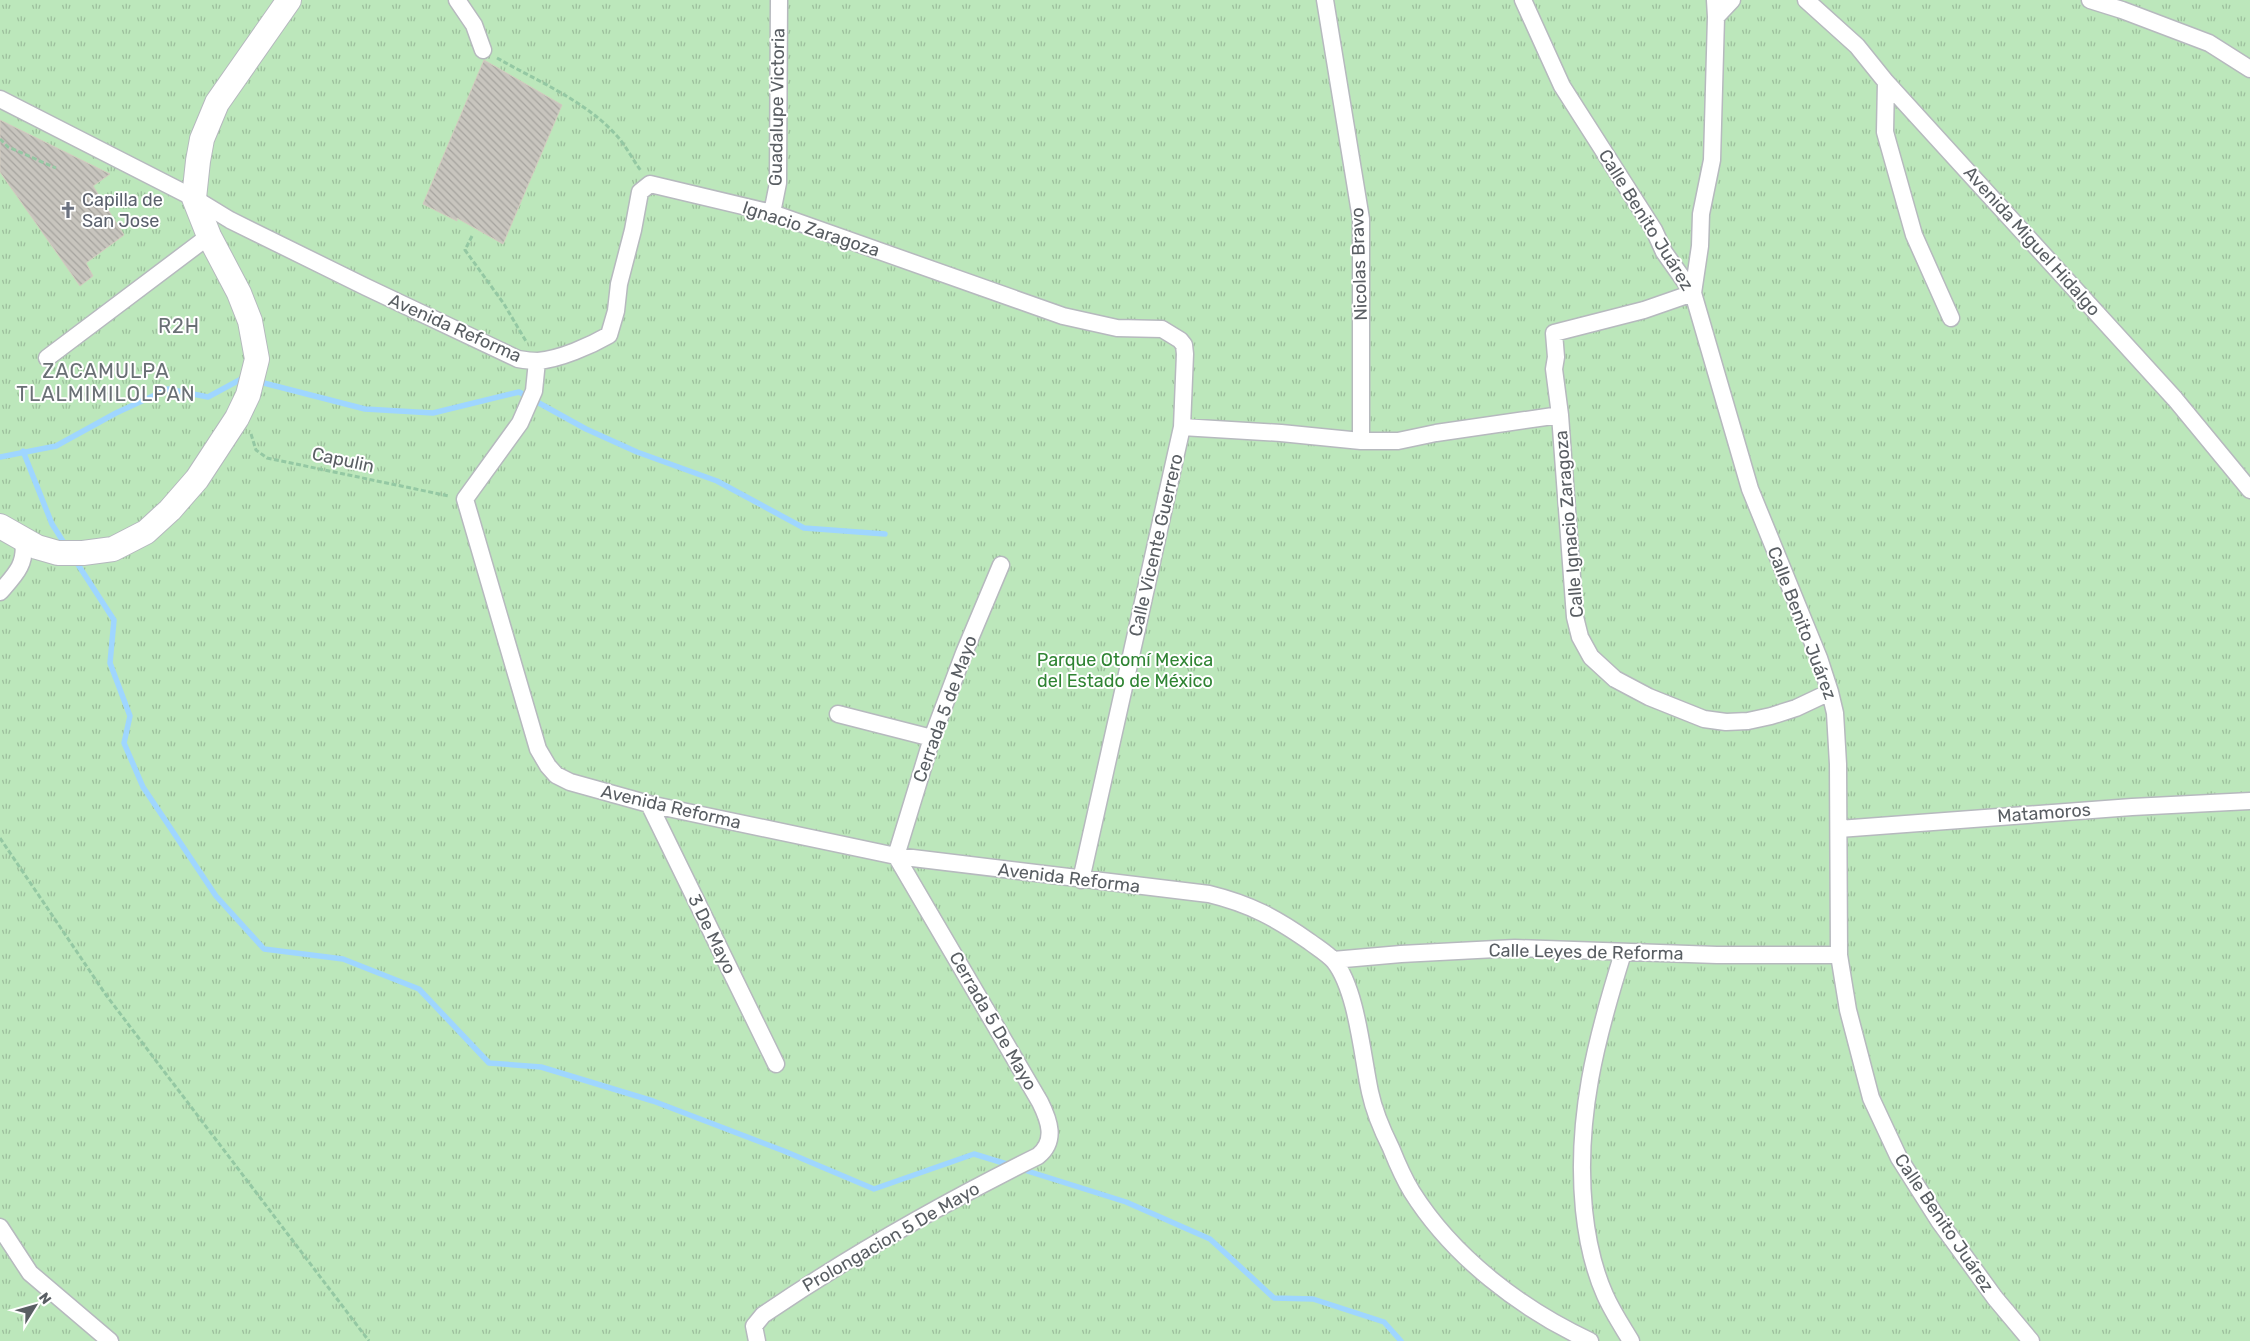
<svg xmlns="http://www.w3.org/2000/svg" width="2250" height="1341" font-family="Rubik,sans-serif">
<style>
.park{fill:url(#park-tufts)}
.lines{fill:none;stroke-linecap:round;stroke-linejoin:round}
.stream{stroke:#9fd6ff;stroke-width:5.5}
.building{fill:url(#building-back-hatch);stroke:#d2ccbf}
.street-casing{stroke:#b6b9be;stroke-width:19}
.secondary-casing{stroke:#b5b8be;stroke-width:26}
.path{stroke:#94c8a3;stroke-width:3;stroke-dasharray:5 2.5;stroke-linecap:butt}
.street{stroke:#fff;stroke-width:16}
.secondary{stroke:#fff;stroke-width:24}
.labels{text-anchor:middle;stroke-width:4;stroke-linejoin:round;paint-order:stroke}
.street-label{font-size:18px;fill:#595e63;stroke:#fff}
.worship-label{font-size:18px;fill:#5b616d;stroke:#fff;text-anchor:start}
.park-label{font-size:18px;fill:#2f8433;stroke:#fff}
.quarter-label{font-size:20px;letter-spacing:1px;fill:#6a7075;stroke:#fff}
</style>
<defs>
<pattern id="park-tufts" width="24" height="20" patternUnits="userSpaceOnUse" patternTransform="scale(1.25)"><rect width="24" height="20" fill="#bce7bb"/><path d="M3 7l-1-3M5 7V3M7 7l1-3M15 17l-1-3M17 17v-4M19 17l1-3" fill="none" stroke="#9cbe9c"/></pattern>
<pattern id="building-back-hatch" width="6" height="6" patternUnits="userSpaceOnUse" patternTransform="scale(1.25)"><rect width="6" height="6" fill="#c8c5be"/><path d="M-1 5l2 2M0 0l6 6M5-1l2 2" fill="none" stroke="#a5a39e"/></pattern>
</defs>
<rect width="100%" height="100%" fill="#edeae1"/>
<!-- park -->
<path class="park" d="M0,0H2250V1341H0Z"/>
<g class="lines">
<!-- stream -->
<path class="stream" d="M256,381L365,409L433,413L519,392L586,429L637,452L717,481L804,528L885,534
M23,451L52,524L66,546
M0,457L56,446L116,413L168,389L208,397L245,377
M75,560L114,620L110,663L130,716L124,743L143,787L216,896L264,949L343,959L419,989L489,1063L541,1067L653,1101L784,1151L874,1189L974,1154L1010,1165
M1021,1169L1126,1202L1210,1239L1274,1298L1313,1299L1384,1322L1401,1341"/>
</g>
<!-- building -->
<path class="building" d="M484,60L562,105L503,244L457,218V221L423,204Z
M0,120L110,174L93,186L124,235L86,263L93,276L80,286L0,172Z"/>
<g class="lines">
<!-- street casing -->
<g class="street-casing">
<path id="street" d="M457,0L474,25L483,50
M1325,0L1361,219V441
M1523,0L1562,86L1654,230L1664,252L1693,293L1750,489L1819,658L1830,692L1835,713L1838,764L1839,955L1848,1010L1871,1098L1899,1158L1939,1221L1995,1298L2031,1341
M1806,0L1857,46L1886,82L2175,399L2250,490
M2090,0L2122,10L2209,43L2250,69
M1716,17L1732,0
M1886,82L1885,132L1914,235L1951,318
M0,99L194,198L230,220L366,287L518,359C524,360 531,361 538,361C560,359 590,346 609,335L616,311L619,284L633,230L640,192L650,184L772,213L1063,316L1117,328L1162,329L1180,340L1184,345L1185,354L1182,427L1081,880
M772,213L778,183L779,0
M1693,293L1644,310L1554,333L1556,357L1554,369L1560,415L1575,617L1580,637L1591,657L1615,679L1649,697L1704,719L1726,722L1748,721L1771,716L1796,708L1830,692
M1693,293L1700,246L1701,214L1712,160L1716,17L1715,0
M47,358L209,236
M537,361L534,391L520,423L465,499L538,749L548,766L556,775L570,782L649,804L896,856L1209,894C1250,904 1276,918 1310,942C1318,948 1328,954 1334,961C1357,990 1362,1055 1370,1092C1374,1111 1382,1130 1391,1148C1397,1163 1404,1179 1412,1192C1453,1257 1521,1309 1590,1341
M1182,427L1281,433L1361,441H1398L1436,433L1560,415
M0,592C15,575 27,564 23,540
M838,714L932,738
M649,804L776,1064
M1839,829L2132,807L2250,801
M1623,953C1596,1039 1575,1119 1584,1210C1587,1239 1593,1268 1605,1295C1612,1311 1622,1326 1631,1341
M1333,960L1401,954L1515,948L1717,955H1839
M0,1227L30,1273L110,1341
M757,1341L754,1326L763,1315C851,1255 943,1203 1038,1156C1057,1141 1049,1120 1040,1102L896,856L932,738L964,653L1001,565"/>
</g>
<!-- secondary casing -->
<g class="secondary-casing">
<path id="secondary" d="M0,526L37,547L58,553H83L113,549L146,532L170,510L197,479L237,418L248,395L257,359L250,321L239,293L209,236L194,198L198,161L202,139L217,103L289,0"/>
</g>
<!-- path -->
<path class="path" d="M497,58C537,81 586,101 617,136C626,146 633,160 641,171
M0,139L8,147L56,168
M472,236L465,250L504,304L527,343
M251,434L256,450L267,458L449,496
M0,838L106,995L369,1341"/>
<!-- street -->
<use href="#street" class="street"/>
<!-- secondary -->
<use href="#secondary" class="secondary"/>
</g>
<!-- icons -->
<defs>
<g id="church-bare" transform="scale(1.35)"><path d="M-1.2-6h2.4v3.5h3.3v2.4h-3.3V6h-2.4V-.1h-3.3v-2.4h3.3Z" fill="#6b7280" stroke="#fff" stroke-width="2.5" paint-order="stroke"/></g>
</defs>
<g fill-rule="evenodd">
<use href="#church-bare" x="68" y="210"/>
</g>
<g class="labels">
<!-- street labels -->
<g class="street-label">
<text transform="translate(777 107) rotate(-89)" y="6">Guadalupe Victoria</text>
<text transform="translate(1646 220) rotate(58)" y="6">Calle Benito Juárez</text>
<text transform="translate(811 229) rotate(18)" y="6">Ignacio Zaragoza</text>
<text transform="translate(2032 241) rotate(48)" y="6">Avenida Miguel Hidalgo</text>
<text transform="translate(1359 264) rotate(-92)" y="6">Nicolas Bravo</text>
<text transform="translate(455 328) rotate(24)" y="6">Avenida Reforma</text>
<text transform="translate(343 460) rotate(12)" y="6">Capulin</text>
<text transform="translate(1569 524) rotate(-95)" y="6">Calle Ignacio Zaragoza</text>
<text transform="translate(1156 545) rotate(-77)" y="6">Calle Vicente Guerrero</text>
<text transform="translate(1802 623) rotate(69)" y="6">Calle Benito Juárez</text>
<text transform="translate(945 709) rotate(-70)" y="6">Cerrada 5 de Mayo</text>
<text transform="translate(671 807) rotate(13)" y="6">Avenida Reforma</text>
<text transform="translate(2044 813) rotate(-4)" y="6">Matamoros</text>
<text transform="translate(1069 878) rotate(7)" y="6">Avenida Reforma</text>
<text transform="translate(712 934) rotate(64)" y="6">3 De Mayo</text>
<text transform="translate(1586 952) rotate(1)" y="6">Calle Leyes de Reforma</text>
<text transform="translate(993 1021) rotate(60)" y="6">Cerrada 5 De Mayo</text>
<text transform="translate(1944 1223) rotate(56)" y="6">Calle Benito Juárez</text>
<text transform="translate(891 1237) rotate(-30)" y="6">Prolongacion 5 De Mayo</text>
</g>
<!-- worship labels -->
<g class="worship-label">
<text x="82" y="206">Capilla de<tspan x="82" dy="21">San Jose</tspan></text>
</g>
<!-- park labels -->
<g class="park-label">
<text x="1125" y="666">Parque Otomí Mexica<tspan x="1125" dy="21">del Estado de México</tspan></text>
</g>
<!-- quarter labels -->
<g class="quarter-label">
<text x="179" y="333">R2H</text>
<text x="106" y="378">ZACAMULPA<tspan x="106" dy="23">TLALMIMILOLPAN</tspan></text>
</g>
</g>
<!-- north arrow -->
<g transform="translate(35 1306) rotate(53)" stroke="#ffffff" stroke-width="4" paint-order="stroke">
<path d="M0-4L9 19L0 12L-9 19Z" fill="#595e63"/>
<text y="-8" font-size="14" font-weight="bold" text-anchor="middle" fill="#595e63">N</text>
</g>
</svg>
